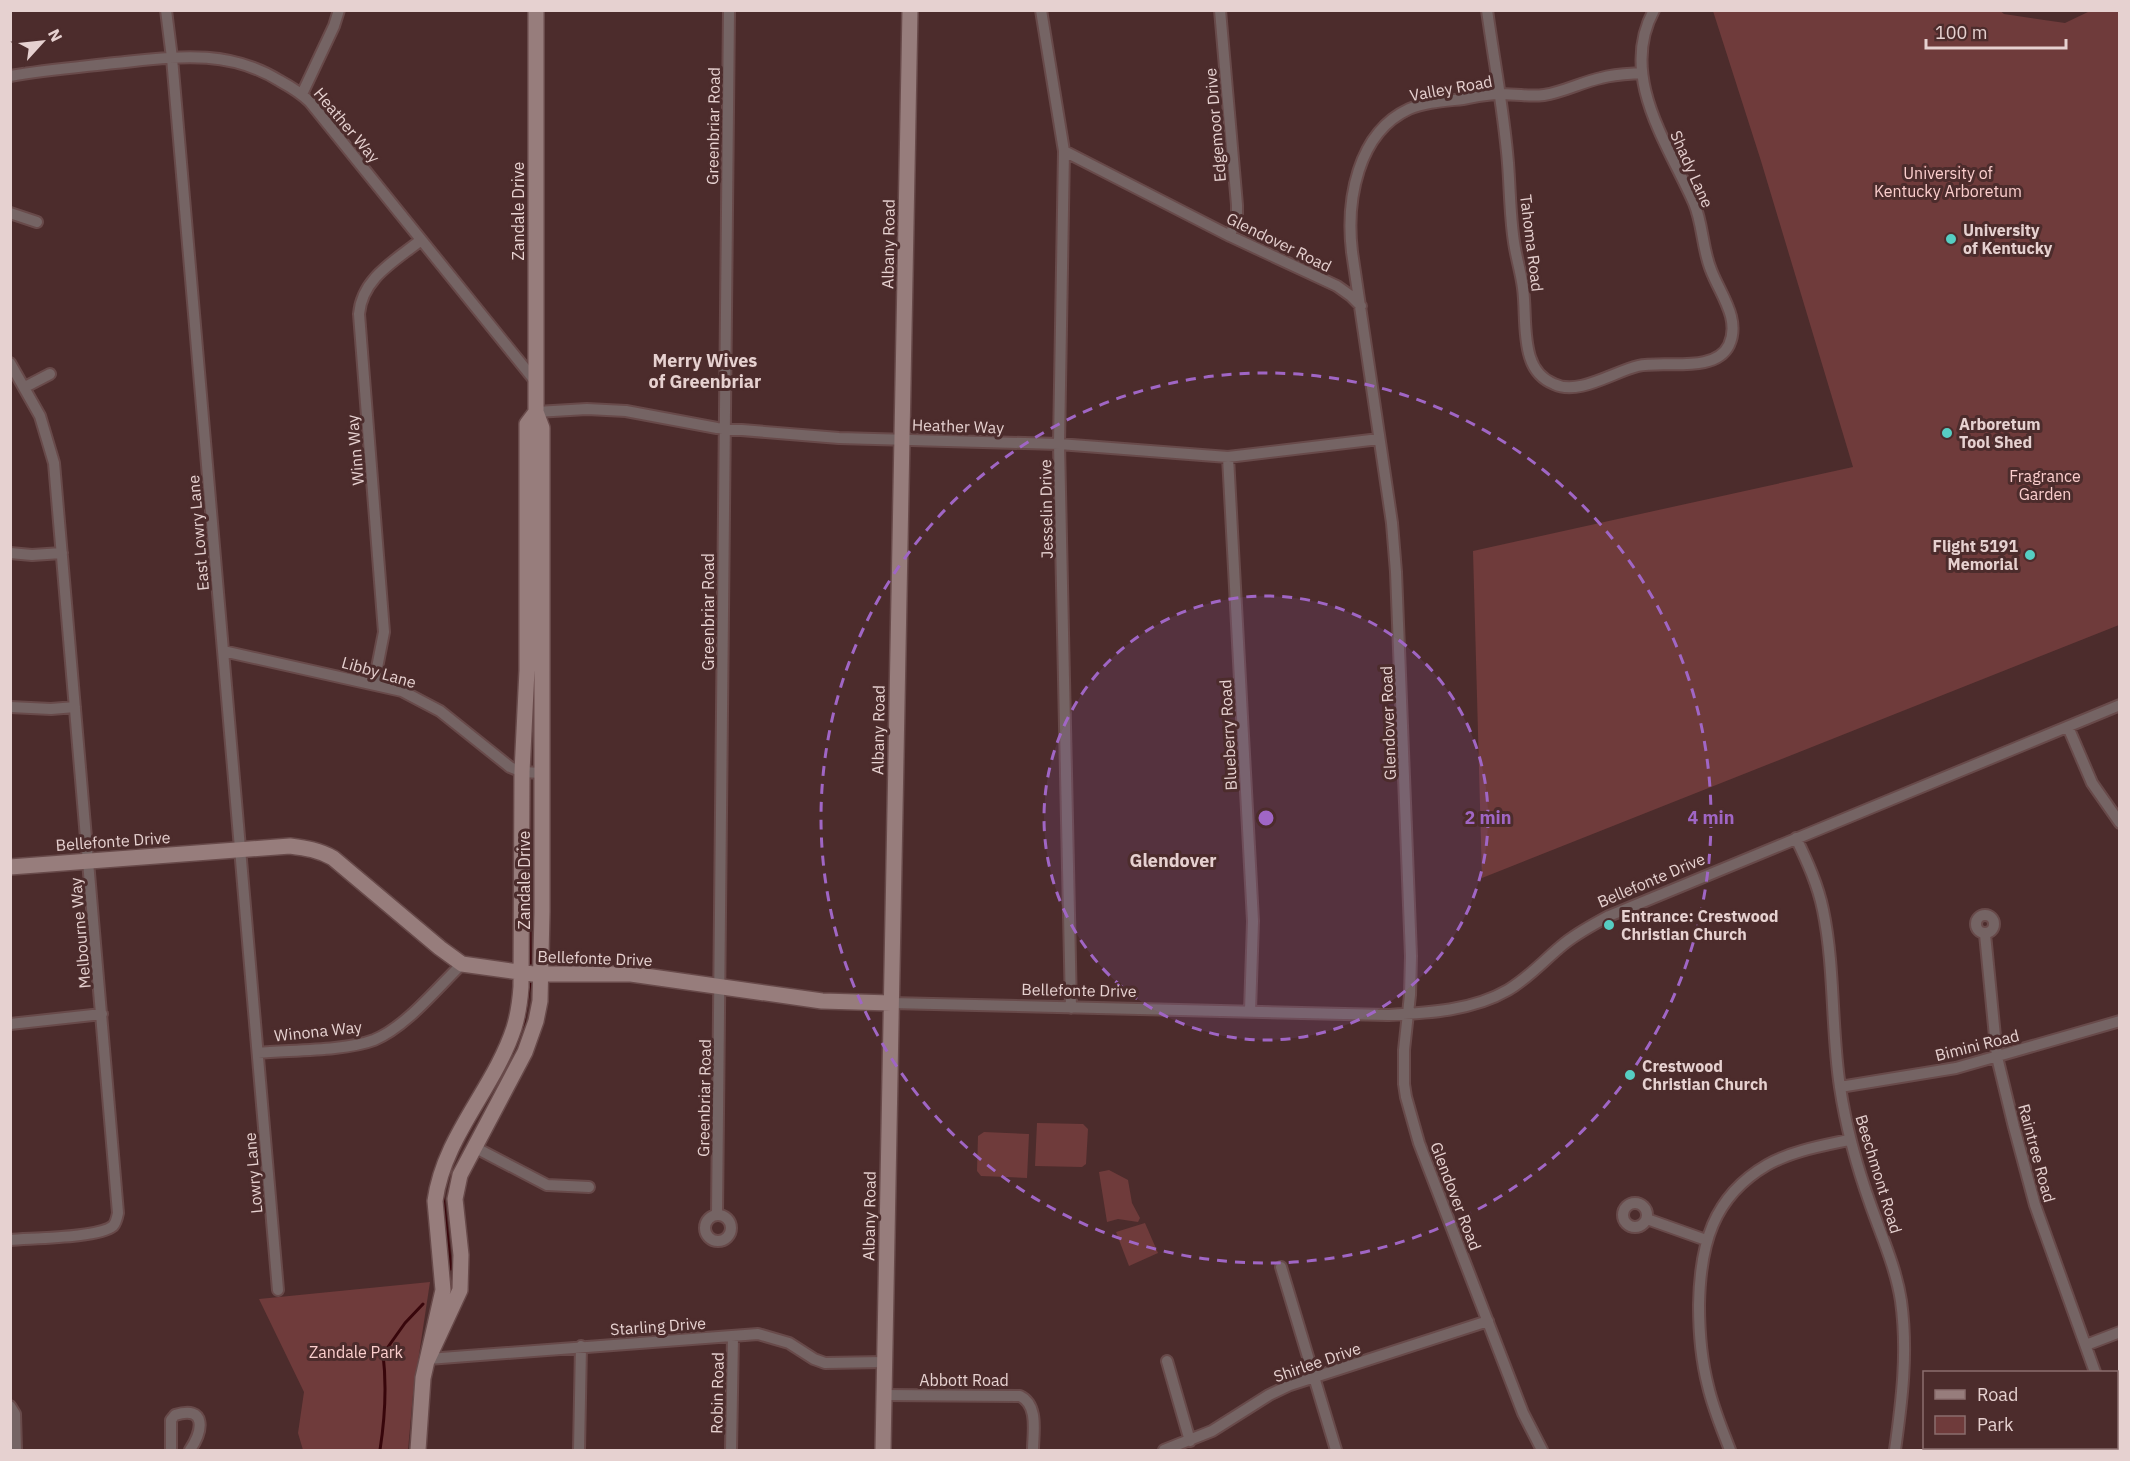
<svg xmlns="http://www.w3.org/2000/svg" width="2130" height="1461" font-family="'IBM Plex Sans',sans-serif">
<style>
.green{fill:#6f3b3b}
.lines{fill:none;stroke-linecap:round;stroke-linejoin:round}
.stream{stroke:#38060b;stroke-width:3}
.street-casing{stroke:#684a4a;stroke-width:14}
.secondary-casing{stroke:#684a4a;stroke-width:18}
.street{stroke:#756464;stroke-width:10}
.secondary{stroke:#977d7c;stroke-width:15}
.ring{fill:none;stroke:#a066c5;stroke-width:3;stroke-dasharray:10 8}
.poi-dot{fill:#56cec3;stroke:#4c2c2c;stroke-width:2}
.labels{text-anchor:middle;stroke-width:6;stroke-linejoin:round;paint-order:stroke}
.street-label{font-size:16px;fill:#e6d1d0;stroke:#4c2c2c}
.park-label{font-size:16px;fill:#fbcecd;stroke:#4c2c2c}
.poi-label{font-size:16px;font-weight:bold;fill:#e6d1d0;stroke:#4c2c2c;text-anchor:start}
.neighbourhood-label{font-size:18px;font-weight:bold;fill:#e6d1d0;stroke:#4c2c2c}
.centre{fill:#a066c5;stroke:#4c2c2c;stroke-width:3}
.ring-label{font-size:18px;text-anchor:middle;font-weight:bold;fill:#a066c5;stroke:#4c2c2c;stroke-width:6;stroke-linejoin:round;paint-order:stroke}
</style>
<rect width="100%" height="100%" fill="#4c2c2c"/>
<!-- green -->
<path class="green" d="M1999,10L2004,14L2065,23L2090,11H2119V625L1482,878L1473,551L1853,467L1761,161L1713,11Z
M1037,1123L1083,1124L1088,1129L1086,1164L1082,1167L1035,1166Z
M984,1132L1029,1134L1027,1178L981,1176L977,1171L978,1136Z
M1109,1170L1128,1180L1132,1203L1140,1218L1138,1222L1118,1219L1107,1222L1099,1172Z
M1145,1223L1158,1253L1129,1266L1116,1232Z
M430,1282L413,1394L408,1450H303L298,1433L304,1392L259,1299Z"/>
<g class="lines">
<!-- stream -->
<path class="stream" d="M529,784L530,965
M512,1053L524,1022L530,983
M461,1145L478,1114
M443,1196L451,1269
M380,1450C385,1418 387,1387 383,1354L405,1323L423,1304"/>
<!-- street casing -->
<g class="street-casing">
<path id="street" d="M166,10L172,58L278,1290
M1041,10L1064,151L1059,444L1071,1008
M1220,10L1237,205V215L1230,236
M1487,10C1494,61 1504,112 1508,163C1510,189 1510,216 1514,242C1516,257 1521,272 1523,288C1526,310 1523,335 1530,357C1534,370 1542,379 1554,384C1578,396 1613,372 1638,366C1664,360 1715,374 1729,345C1741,319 1720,294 1711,270C1702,248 1703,224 1694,203C1668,144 1618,76 1654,10
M10,76C45,70 80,67 115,63C175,57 227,48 280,81C291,87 301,93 310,102L536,382
M302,94L334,26L339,10
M1064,151L1230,236L1337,286L1351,296L1361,306
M10,213L37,222
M10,363L40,416L54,463L118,1213C117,1218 116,1223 113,1226C99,1238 31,1238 10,1240
M25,387L50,374
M536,412L587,409L626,411L717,428L839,438L1059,444L1228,457L1379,439
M1228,457L1253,921L1250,1011
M10,553L32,555L62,553
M223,651L402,691L440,711L510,767L522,772L542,773
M374,683L384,632L359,314C362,278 395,261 421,240
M10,707L51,709L75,707
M2068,727L2092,783L2120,823
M1796,838C1807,861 1818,885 1823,910C1835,968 1831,1029 1840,1087C1846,1128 1857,1167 1871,1206C1882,1237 1896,1268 1901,1301C1908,1352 1902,1400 1895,1450
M1976 924a9 9 0 1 1 18 0a9 9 0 1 1-18 0Z
M1985,934L1997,1057L2014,1127L2035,1205L2095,1372
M891,1003L1387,1015C1427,1013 1472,1011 1508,990C1530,977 1546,958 1565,943C1579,932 1594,924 1609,916L2120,705
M10,1024L102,1014
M258,1053C290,1050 345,1051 374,1040C406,1027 437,988 462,964
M1840,1087L1956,1068L2120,1021
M474,1147L547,1185L589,1187
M1623 1215a12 12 0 1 1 24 0a12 12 0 1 1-24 0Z
M717,1214L729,10
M705 1228a13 13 0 1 1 26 0a13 13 0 1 1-26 0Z
M1647,1219L1706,1240
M1281,1267L1336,1450
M2086,1345L2120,1332
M428,1359L758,1334L789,1343L814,1359L825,1363L884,1362
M1167,1361L1190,1441
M884,1395L1020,1396C1039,1405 1033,1433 1033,1450
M10,1406L15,1414L16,1450
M171,1450V1420L175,1415C207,1405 203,1431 190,1450
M579,1450L581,1346
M731,1450L733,1336
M1164,1450L1212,1431L1269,1395L1290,1385L1488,1321
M1542,1450L1523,1413L1419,1143L1406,1097L1404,1084V1050L1410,995L1411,956L1396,572L1392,523L1352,252C1346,201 1357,133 1409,109C1425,102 1445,101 1463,99C1474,97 1487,94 1499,94C1514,94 1529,97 1544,95C1564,92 1582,82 1601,78C1615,74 1628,74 1642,73
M1730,1450C1722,1429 1713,1408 1708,1386C1701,1359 1699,1332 1699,1305C1700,1246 1712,1197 1767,1165C1792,1151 1821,1146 1849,1140
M2085,1450L2086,1448"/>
</g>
<!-- secondary casing -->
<g class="secondary-casing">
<path id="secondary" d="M10,867L290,846C306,848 319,850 333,858L440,948L462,964L533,974H631L822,1001L891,1003
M428,1359L460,1290L461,1255L455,1199L460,1175L525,1052L536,1021L540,1001L542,912V428L536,412V10
M418,1450L423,1378L443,1290L435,1201C444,1136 494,1089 514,1028C518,1015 520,1001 521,987L522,772L527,670V424L536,412
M883,1450L910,10"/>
</g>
<!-- street -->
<use href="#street" class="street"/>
<!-- secondary -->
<use href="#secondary" class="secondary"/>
</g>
<!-- distance rings -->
<circle cx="1266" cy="818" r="222" fill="#a066c5" fill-opacity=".12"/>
<g class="ring">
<circle cx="1266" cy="818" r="222"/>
<circle cx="1266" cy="818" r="445"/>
</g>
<!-- markers -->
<g class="poi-dot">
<circle cx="1951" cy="239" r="6"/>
<circle cx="1947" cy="433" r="6"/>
<circle cx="2030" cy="555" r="6"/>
<circle cx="1609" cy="925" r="6"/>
<circle cx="1630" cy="1075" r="6"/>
</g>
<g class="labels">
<!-- street labels -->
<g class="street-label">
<text transform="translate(1451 88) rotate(-10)" y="6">Valley Road</text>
<text transform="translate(347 125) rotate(50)" y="6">Heather Way</text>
<text transform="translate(1215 125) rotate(-95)" y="6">Edgemoor Drive</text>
<text transform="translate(713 126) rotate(-89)" y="6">Greenbriar Road</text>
<text transform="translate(1692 169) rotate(66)" y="6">Shady Lane</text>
<text transform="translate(518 211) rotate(-90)" y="6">Zandale Drive</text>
<text transform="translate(1279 242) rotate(26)" y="6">Glendover Road</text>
<text transform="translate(1532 243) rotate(83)" y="6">Tahoma Road</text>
<text transform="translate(888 244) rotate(-89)" y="6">Albany Road</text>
<text transform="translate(958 426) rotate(2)" y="6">Heather Way</text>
<text transform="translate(355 450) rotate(-95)" y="6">Winn Way</text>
<text transform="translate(1046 509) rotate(-91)" y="6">Jesselin Drive</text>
<text transform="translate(198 533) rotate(-95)" y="6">East Lowry Lane</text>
<text transform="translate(708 612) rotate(-90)" y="6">Greenbriar Road</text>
<text transform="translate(379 672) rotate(16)" y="6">Libby Lane</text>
<text transform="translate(1388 723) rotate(-92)" y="6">Glendover Road</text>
<text transform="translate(878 730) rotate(-89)" y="6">Albany Road</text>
<text transform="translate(1228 735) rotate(-93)" y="6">Blueberry Road</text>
<text transform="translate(113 841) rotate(-4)" y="6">Bellefonte Drive</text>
<text transform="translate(524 880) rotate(-90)" y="6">Zandale Drive</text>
<text transform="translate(1651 880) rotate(-23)" y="6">Bellefonte Drive</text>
<text transform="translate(80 933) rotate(-95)" y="6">Melbourne Way</text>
<text transform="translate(595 958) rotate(2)" y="6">Bellefonte Drive</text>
<text transform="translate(1079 990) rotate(1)" y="6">Bellefonte Drive</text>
<text transform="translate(318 1031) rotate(-6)" y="6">Winona Way</text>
<text transform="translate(1977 1045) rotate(-14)" y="6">Bimini Road</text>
<text transform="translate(704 1098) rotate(-89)" y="6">Greenbriar Road</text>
<text transform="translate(2037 1153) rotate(75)" y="6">Raintree Road</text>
<text transform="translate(253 1173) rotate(-95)" y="6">Lowry Lane</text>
<text transform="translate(1879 1174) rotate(73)" y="6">Beechmont Road</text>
<text transform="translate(1456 1196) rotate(69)" y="6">Glendover Road</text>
<text transform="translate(869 1216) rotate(-89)" y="6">Albany Road</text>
<text transform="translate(658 1326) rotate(-4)" y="6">Starling Drive</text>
<text transform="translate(1317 1362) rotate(-19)" y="6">Shirlee Drive</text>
<text x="964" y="1386">Abbott Road</text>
<text transform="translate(717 1393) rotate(-89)" y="6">Robin Road</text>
</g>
<!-- park labels -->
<g class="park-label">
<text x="1948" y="179">University of<tspan x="1948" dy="18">Kentucky Arboretum</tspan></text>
<text x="2045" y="482">Fragrance<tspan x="2045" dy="18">Garden</tspan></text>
<text x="356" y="1358">Zandale Park</text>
</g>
<!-- poi labels -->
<g class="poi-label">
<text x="1963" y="236">University<tspan x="1963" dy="18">of Kentucky</tspan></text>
<text x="1959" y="430">Arboretum<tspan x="1959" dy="18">Tool Shed</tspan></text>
<text x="2018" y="552" text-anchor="end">Flight 5191<tspan x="2018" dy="18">Memorial</tspan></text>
<text x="1621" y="922">Entrance: Crestwood<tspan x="1621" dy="18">Christian Church</tspan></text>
<text x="1642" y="1072">Crestwood<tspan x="1642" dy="18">Christian Church</tspan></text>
</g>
<!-- neighbourhood labels -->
<g class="neighbourhood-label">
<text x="705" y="367">Merry Wives<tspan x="705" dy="21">of Greenbriar</tspan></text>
<text x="1173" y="867">Glendover</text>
</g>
</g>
<circle cx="1266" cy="818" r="9" class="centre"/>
<g class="ring-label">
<text x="1488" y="824">2 min</text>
<text x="1711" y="824">4 min</text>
</g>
<!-- border -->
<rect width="2130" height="1461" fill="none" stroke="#e6d1d0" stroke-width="24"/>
<!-- legend -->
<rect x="1923" y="1371" width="195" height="78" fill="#4c2c2c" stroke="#8a6e6e" stroke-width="1.5"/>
<rect x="1935" y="1390" width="30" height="9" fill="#977d7c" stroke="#8a6e6e" stroke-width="1.5"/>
<text x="1977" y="1401" font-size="18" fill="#e6d1d0">Road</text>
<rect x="1935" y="1416" width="30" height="18" fill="#6f3b3b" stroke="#8a6e6e" stroke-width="1.5"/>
<text x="1977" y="1431" font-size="18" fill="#e6d1d0">Park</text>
<!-- north arrow -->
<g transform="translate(42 42) rotate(63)" stroke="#4c2c2c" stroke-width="4.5" paint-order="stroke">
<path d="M0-4.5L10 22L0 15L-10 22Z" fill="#e6d1d0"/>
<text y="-9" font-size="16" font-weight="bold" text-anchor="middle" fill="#e6d1d0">N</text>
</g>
<!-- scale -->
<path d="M1926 39v9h140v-9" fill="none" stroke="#e6d1d0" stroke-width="3"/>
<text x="1935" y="39" font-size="18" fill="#e6d1d0" stroke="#4c2c2c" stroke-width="4.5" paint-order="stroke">100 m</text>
</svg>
